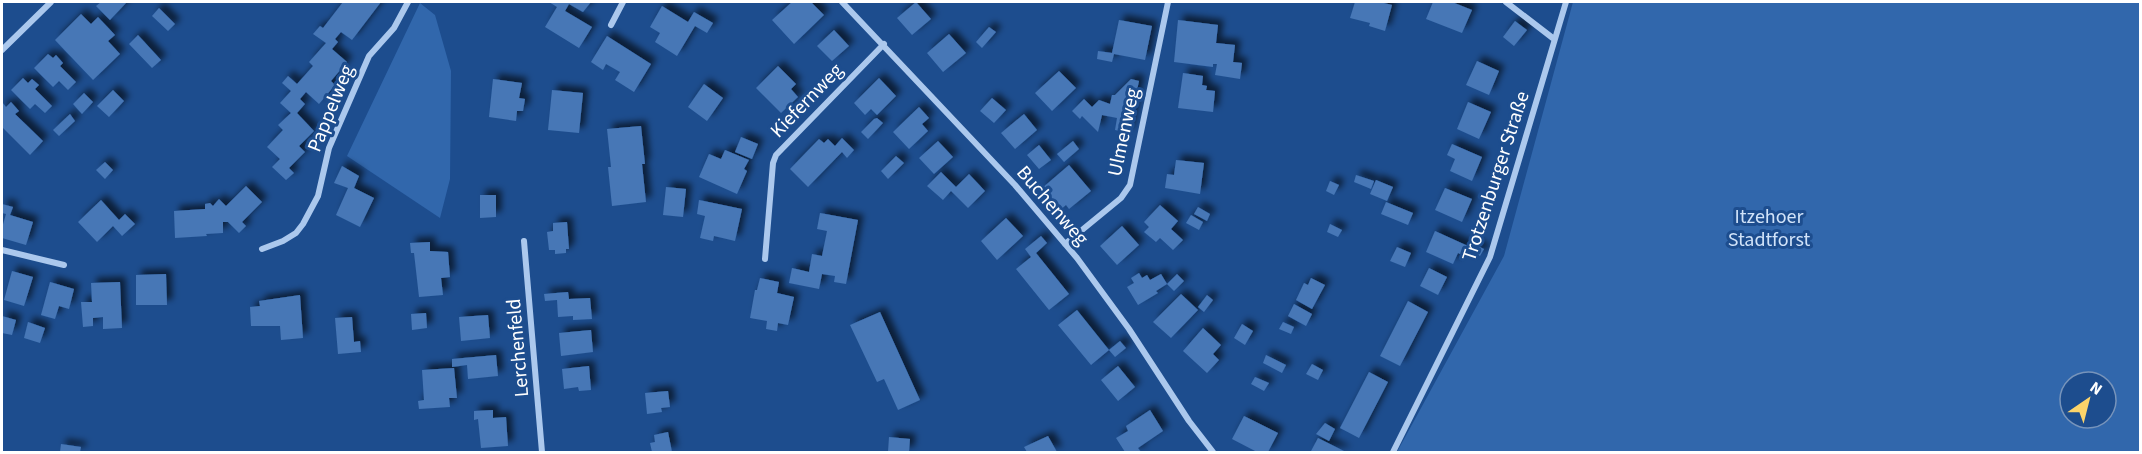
<svg xmlns="http://www.w3.org/2000/svg" width="2142" height="454" font-family="'Source Sans 3',sans-serif">
<style>
.green{fill:#3167ac;fill-rule:evenodd}
.building{fill:#4677b6;filter:url(#shadow)}
.lines{fill:none;stroke-linecap:round;stroke-linejoin:round}
.minor{stroke:#abc8ed;stroke-width:6}
.labels{text-anchor:middle;stroke-width:6;stroke-linejoin:round;paint-order:stroke}
.street-label{font-size:20px;fill:#fff;stroke:#1d4d8e}
.park-label{font-size:20px;fill:#d1e3f9;stroke:#1d4d8e}
</style>
<defs>
<filter id="shadow"><feDropShadow dx="5.5" dy="-5.5" stdDeviation="3" flood-color="#0009"/></filter>
</defs>
<rect width="100%" height="100%" fill="#1d4d8e"/>
<!-- green -->
<path class="green" d="M1573,2H2140V452H1397L1504,256ZM2070,382H2106V418H2070Z
M420,3L435,15L451,71L450,179L440,218L347,156Z"/>
<!-- building -->
<path class="building" d="M101,2H127L110,20L96,6Z
M343,2H381L352,40L341,32L335,39L338,42L332,49L347,62L331,81L335,85L319,104L306,92L300,99L305,104L297,113L314,131L299,146L305,152L289,168L294,173L286,180L272,167L280,159L267,147L283,130L278,125L291,113L280,103L291,91L282,83L288,76L297,84L313,66L309,62L326,43L313,34L320,26L323,28Z
M549,2H591L583,12L569,4L565,11L592,27L579,48L545,27L557,7Z
M792,2H811L824,15L794,44L772,20Z
M916,2L931,19L912,35L897,18Z
M1355,2H1380L1392,5L1385,31L1369,26L1370,23L1350,18Z
M1433,2H1452L1472,10L1462,33L1426,19Z
M662,6L688,22L694,12L713,23L707,33L695,26L677,56L655,42L660,33L650,27Z
M159,8L175,24L168,31L152,16Z
M81,14L91,24L98,17L115,35L108,41L120,54L93,80L55,40Z
M1119,20L1152,26L1145,60L1114,54L1112,62L1097,59L1098,51L1112,53Z
M1178,20L1218,25L1216,43L1235,45L1233,62L1242,63L1240,79L1215,75L1217,64H1213V67L1174,62Z
M1515,21L1527,30L1514,46L1503,37Z
M989,27L996,32L982,48L976,42Z
M834,30L849,46L832,61L817,46Z
M949,34L966,53L943,72L927,53Z
M138,35L161,60L152,68L129,44Z
M607,36L651,64L634,92L615,80L620,72L606,64L603,70L591,62Z
M48,54L53,58L56,55L63,63L60,66L76,82L68,90L59,81L53,87L34,68Z
M1477,61L1499,71L1489,95L1466,85Z
M778,66L796,84L791,89L798,97L781,113L756,88Z
M1059,71L1076,88L1052,111L1035,93Z
M1183,73L1203,76L1202,85L1207,86L1206,90L1215,91L1213,112L1178,108Z
M23,78L28,83L32,79L39,85L35,89L52,106L45,113L35,104L30,109L11,90Z
M879,78L896,96L877,115L871,109L865,115L854,103Z
M493,79L522,83L519,98L525,99L523,111H517L516,121L489,117Z
M1131,79L1139,81L1128,133L1115,130L1117,118L1102,115L1098,132L1082,116L1080,119L1072,111L1084,99L1092,107L1099,100L1110,104L1112,95H1115Z
M704,84L723,98L707,121L688,107Z
M113,90L124,101L109,117L97,106Z
M552,90L583,93L579,133L548,130Z
M84,93L93,102L82,114L73,104Z
M992,98L1006,110L994,123L980,111Z
M2,102L6,107L11,102L19,111L15,114L43,141L30,155L2,127Z
M1468,102L1491,112L1479,139L1457,129Z
M919,107L929,118L922,124L928,131L909,149L893,132Z
M70,114L75,121L59,136L53,130Z
M1024,114L1037,130L1015,149L1001,133Z
M877,118L883,123L868,139L861,132L874,119Z
M641,126L645,164H642L646,202L612,206L608,167H611L607,129Z
M741,137L758,144L752,159L735,152Z
M842,138L854,150L847,158L842,152L808,187L790,169L819,139L824,143L828,139L835,146Z
M938,141L953,157L934,174L919,158Z
M1073,141L1079,149L1064,162L1057,154Z
M1452,144L1482,157L1472,181L1450,171L1455,159L1447,155Z
M1039,145L1051,160L1039,169L1027,155Z
M725,150L749,160L744,169L747,171L737,194L699,177L709,154L721,159Z
M896,156L904,163L888,179L881,171Z
M1176,160L1204,163L1200,194L1165,188L1167,174L1174,175Z
M105,162L113,170L105,179L96,170Z
M1069,165L1091,191L1069,209L1066,205L1059,211L1041,189Z
M342,166L359,176L354,188L374,198L360,227L336,215L348,188L334,183Z
M941,172L956,187L969,174L985,191L968,208L951,191L943,200L927,186Z
M1356,175L1374,181L1371,189L1354,182Z
M1376,180L1393,187L1387,201L1370,194Z
M1330,181L1339,185L1334,195L1326,191Z
M246,186L262,202L242,222L246,226L239,233L228,222H223V233L206,234L207,236L175,238L174,211L205,209V204L210,203L213,206L219,199L226,206Z
M666,187L686,189L683,217L663,215Z
M1445,188L1472,199L1462,222L1435,210Z
M480,195H496V217L480,218Z
M101,200L119,220L125,214L135,224L122,236L113,226L97,242L78,222Z
M699,200L742,209L735,241L714,236L713,241L700,238L705,216L697,214Z
M1386,202L1413,213L1408,225L1381,214Z
M2,204L13,207L10,215L33,222L26,245L2,238V228L6,214L2,213Z
M1160,205L1178,221L1171,229L1183,240L1173,250L1160,238L1156,242L1144,232L1149,227L1144,222Z
M1198,207L1210,214L1207,221L1194,214Z
M820,213L858,220L846,284L834,282L835,276L822,274L819,289L789,283L792,268L809,272L812,254L822,256L827,231L817,229Z
M1191,215L1203,222L1199,230L1186,223Z
M1006,218L1023,236L997,260L981,241Z
M567,222L569,249H566V253L555,254V250H549L547,232L553,231V223Z
M1330,224L1342,230L1338,237L1327,232Z
M1122,226L1139,245L1117,265L1100,246Z
M1435,231L1468,246L1464,256L1458,253L1453,264L1426,252Z
M1041,236L1047,243L1036,253L1069,294L1049,310L1016,269L1031,257L1025,249Z
M430,242V251L448,252L450,277L441,278L443,295L419,297L414,253H411L410,243Z
M1471,243L1484,249L1480,256L1468,250Z
M1397,247L1411,253L1405,267L1390,261Z
M1429,268L1447,277L1438,295L1420,286Z
M12,271L33,277L24,306L4,300Z
M1139,273L1142,278L1147,275L1150,280L1161,274L1167,284L1156,291L1158,293L1138,305L1127,287L1134,283L1131,278Z
M166,274L167,305H136V275Z
M1177,274L1184,281L1174,291L1167,284Z
M760,278L779,282L777,293L794,297L788,325L778,323L777,331L766,329L767,321L750,318L755,290H757Z
M1311,278L1325,285L1312,309L1296,300L1304,283L1308,285Z
M50,282L74,289L69,309L59,306L55,319L41,315Z
M120,282L122,328L103,329V317L93,318V326L83,327L81,302H92L91,283Z
M568,292L569,299L590,298L592,319L573,320V316L558,317L557,300L545,301L544,294Z
M1181,294L1198,310L1171,338L1153,322Z
M300,295L303,338L281,340L280,326H251L250,307L260,306L259,301Z
M1207,295L1213,300L1204,312L1198,307Z
M1408,301L1428,312L1400,366L1380,356Z
M1294,304L1312,314L1306,326L1288,316Z
M1077,310L1109,350L1091,365L1058,325Z
M880,312L920,400L898,410L884,379L877,382L850,325Z
M426,313L427,328L412,330L411,314Z
M488,315L490,338L461,341L459,317Z
M2,316L16,320L12,335L2,333Z
M352,317L354,342L360,341L361,352L338,354L335,318Z
M28,322L45,328L40,343L24,338Z
M1283,322L1294,327L1291,334L1279,329Z
M1242,324L1253,331L1245,345L1234,338Z
M1203,328L1221,345L1213,354L1219,360L1207,373L1183,351Z
M591,330L593,352L561,356L559,333Z
M1120,341L1126,348L1115,357L1109,350Z
M496,355L498,376L468,379L467,365L452,367V359Z
M1266,355L1286,365L1282,373L1263,363Z
M1312,364L1323,370L1318,380L1306,374Z
M589,366L591,390L579,391L578,387L564,389L562,369Z
M1118,366L1135,387L1118,401L1101,380Z
M454,368L457,398H449L450,407L419,409L418,401L424,400L422,370Z
M1369,372L1388,382L1359,438L1340,428Z
M1255,377L1269,383L1264,391L1251,384Z
M668,391L670,407L661,408L662,412L647,414L645,393Z
M493,410V418L506,417L508,446L481,448L478,419L474,420V411Z
M1150,410L1163,431L1138,448L1141,452H1125L1116,438L1128,431L1126,426Z
M1244,416L1278,433L1268,452H1257L1232,439Z
M1325,423L1335,429L1329,441L1316,434Z
M668,432L672,452H652L650,443L655,442L654,435Z
M1048,436L1057,452H1027L1024,447Z
M889,437L910,439L909,452H888Z
M1318,438L1346,452H1314L1311,451Z
M61,444L81,447L80,452H60Z"/>
<g class="lines">
<!-- minor -->
<path class="minor" d="M842,2L1015,185L1077,258L1129,329L1189,421L1213,452
M1506,2L1554,39
M611,25L623,2
M2,50L51,2
M524,241L542,452
M1065,244L1121,198L1130,185L1168,2
M262,249L283,241L296,233L303,224L318,196L329,148L369,56L394,28L408,2
M2,250L64,265
M765,259L773,163L776,155L884,44
M1393,452L1490,257L1566,2"/>
</g>
<g class="labels">
<!-- street labels -->
<g class="street-label">
<text transform="translate(806 100) rotate(-46)" y="7">Kiefernweg</text>
<text transform="translate(330 108) rotate(-68)" y="7">Pappelweg</text>
<text transform="translate(1123 132) rotate(-78)" y="7">Ulmenweg</text>
<text transform="translate(1495 176) rotate(-72)" y="7">Trotzenburger Straße</text>
<text transform="translate(1053 205) rotate(49)" y="7">Buchenweg</text>
<text transform="translate(517 348) rotate(-95)" y="7">Lerchenfeld</text>
</g>
<!-- park labels -->
<g class="park-label">
<text x="1769" y="223">Itzehoer<tspan x="1769" dy="23">Stadtforst</tspan></text>
</g>
</g>
<!-- border -->
<rect width="2142" height="454" fill="none" stroke="#ffffff" stroke-width="6"/>
<!-- north arrow -->
<g transform="translate(2088 400) rotate(35)"><circle r="28" fill="#1d4d8e" stroke="#7794bb" stroke-width="1.5"/>
<path d="M0-4.5L10 22L0 15L-10 22Z" fill="#fcd46a"/>
<text y="-9" font-size="16" font-weight="bold" text-anchor="middle" fill="#ffffff">N</text>
</g>
</svg>
